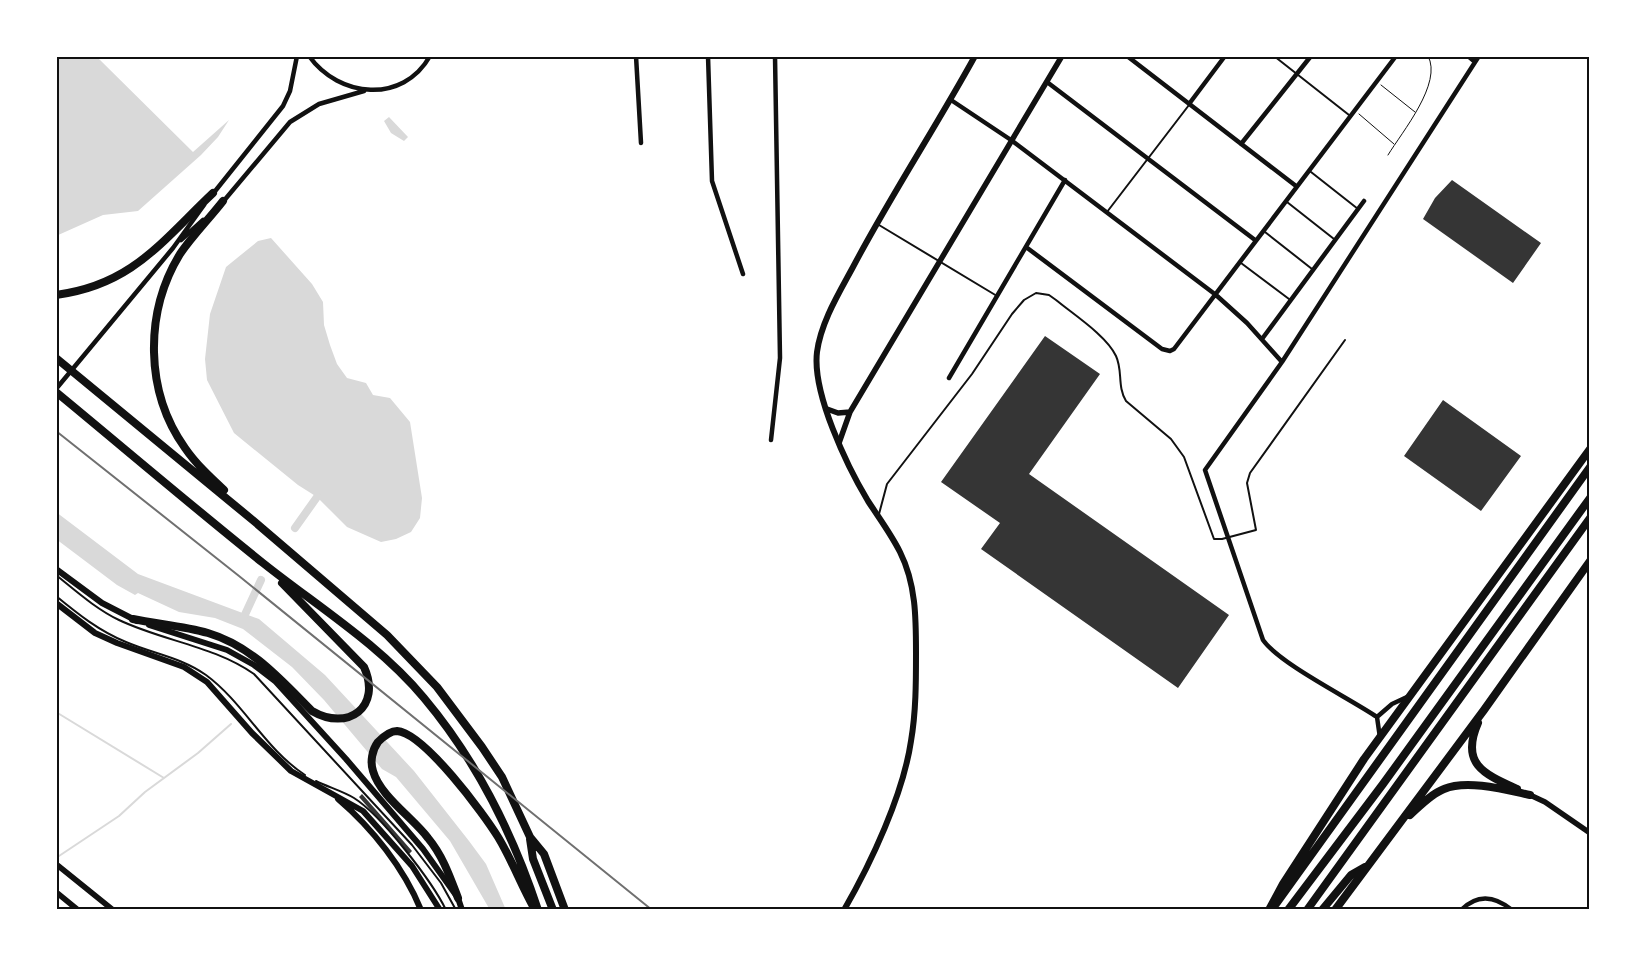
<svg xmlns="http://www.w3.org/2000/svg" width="1646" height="966" font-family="'Fira Sans Condensed',sans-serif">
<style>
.water{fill:#d9d9d9}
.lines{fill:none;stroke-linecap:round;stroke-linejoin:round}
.stream{stroke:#d9d9d9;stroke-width:2}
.canal{stroke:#d9d9d9;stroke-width:8}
.building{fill:#353535}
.path{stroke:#111;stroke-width:1}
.service{stroke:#111;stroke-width:2}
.minor{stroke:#111;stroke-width:4.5}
.tertiary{stroke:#111;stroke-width:5.5}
.secondary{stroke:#111;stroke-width:6}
.motorway{stroke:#111;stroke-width:8}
.rail{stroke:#707070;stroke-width:2}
.neatline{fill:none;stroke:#111;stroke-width:2}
</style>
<rect width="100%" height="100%" fill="#fff"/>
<!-- water -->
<path class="water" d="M56,56H96L193,152L229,120L218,137L201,155L138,211L103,215L56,236Z
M389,117L408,137L404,141L391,133L384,121Z
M271,238L312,284L323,302L324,325L330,345L337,364L347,378L366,383L373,395L390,398L410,422L422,498L420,518L411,532L396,539L381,542L347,527L317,497L298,485L234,433L207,380L205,359L210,314L226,267L258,241Z
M56,512L138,574L259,619L325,675L414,771L469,841L486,864L506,910H490L450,841L396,777L382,769L324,700L292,667L243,629L215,618L179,612L138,593L135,595L117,585L56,539Z"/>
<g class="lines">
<!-- stream -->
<path class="stream" d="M56,712L164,778
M59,856L119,816L145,792L198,753L231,724"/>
<!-- canal -->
<path class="canal" d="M295,528L317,497
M242,621L261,580"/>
</g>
<!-- building -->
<path class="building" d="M1452,180L1541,243L1513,283L1423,219L1435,198Z
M1045,336L1100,374L1029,474L1229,615L1178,688L981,549L1000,523L941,482Z
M1443,400L1521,456L1481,511L1404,456Z
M362,794L412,851L409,854L359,797Z"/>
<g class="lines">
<!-- path -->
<path class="path" d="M1381,85L1415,112
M1359,114L1394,144
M1388,155C1402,132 1443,83 1428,56"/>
<!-- service -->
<path class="service" d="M1274,56L1349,115
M1311,172L1358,209
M1287,202L1334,239
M1107,212L1189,105
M879,225L997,296
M1265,232L1312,269
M1241,263L1289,299
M879,514L887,484L972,374L1012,314L1024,300L1036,293L1049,295L1056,300C1073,314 1107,336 1116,356C1123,371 1117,386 1126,401L1171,439L1184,457L1214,539H1222L1256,530L1247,483L1250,473L1345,340
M56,575C76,591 96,609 119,620C163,641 214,646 254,674L412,845L441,883L456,910
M56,596C78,614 99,631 126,642C154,654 180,657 206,675C244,703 265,749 305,775
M316,781C328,787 342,791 354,798C381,815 432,881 446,910"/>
<!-- minor -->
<path class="minor" d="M309,56C339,98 403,104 430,56
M636,56L641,143
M708,56L712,181L743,274
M1127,56L1296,186
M1468,56L1475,62
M1047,82L1255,240
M951,100L1011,140L1216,295L1247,323L1282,362
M1189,104L1225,56
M1241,144L1311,56
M212,195L283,106L290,91L297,56
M222,203L290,122L319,104L364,91
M181,240L203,220
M1026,247L1162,349L1170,351L1174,349L1396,56
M1262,339L1364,201
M949,378L1065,180
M56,389L173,248L204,205
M771,440L780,358L775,56
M1377,717C1349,698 1280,664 1263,640L1205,470L1282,362L1479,56
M1377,717L1392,704L1407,697
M1377,717L1380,738
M1461,910C1478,893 1495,896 1512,910"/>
<!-- tertiary -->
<path class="tertiary" d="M827,409L838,413L850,412
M839,443L850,412L1062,56
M1530,795L1545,802L1590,833
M56,864L113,910
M56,892L78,910"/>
<!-- secondary -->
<path class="secondary" d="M56,569L102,603L137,621
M56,603L95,633L117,643L184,667L207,682L252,733L291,771L363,811L412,866L440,910
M149,625L227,650L254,665L275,681L346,759L423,849L458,898L462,910
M338,799C372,828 404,868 421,910
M844,910C871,863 903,795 911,741C916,712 916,682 916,653C916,618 916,584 900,552C891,534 879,518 868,501C847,466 812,393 817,352C821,322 839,293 853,267C891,195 936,127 975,56"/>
<!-- motorway -->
<path class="motorway" d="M223,201C209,219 192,236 180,254C144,313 145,392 185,448C196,464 210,477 224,490
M56,295C132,285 161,242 213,193
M56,358L255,522L387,635L437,687L482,747L502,777L530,837L544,854L565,910
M56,392C125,449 193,507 263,563C317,606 379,644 424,698C476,760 513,834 538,910
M133,619C157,624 184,626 208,633C252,646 281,680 312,711C348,732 382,707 364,667L282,583
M1478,723C1460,764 1484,774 1517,789
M1410,815C1420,806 1431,794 1444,789C1467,779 1507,790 1530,795
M530,839L533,859L553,910
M458,898C450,877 443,856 428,838C413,818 380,796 373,771C370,762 372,750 378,742C383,737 390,731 397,731C424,733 484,814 498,837C512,860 521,885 534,908
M1276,904L1590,467
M1269,910L1283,884L1364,759L1590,449
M1288,910L1383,784L1590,498
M1307,910L1590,518
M1322,910L1351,875L1365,867
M1335,910L1484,710L1590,561"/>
<!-- rail -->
<path class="rail" d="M56,431L239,576L652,910"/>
</g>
<!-- border -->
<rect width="1646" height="966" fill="none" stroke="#ffffff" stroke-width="115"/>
<rect x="58" y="58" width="1530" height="850" class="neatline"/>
</svg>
